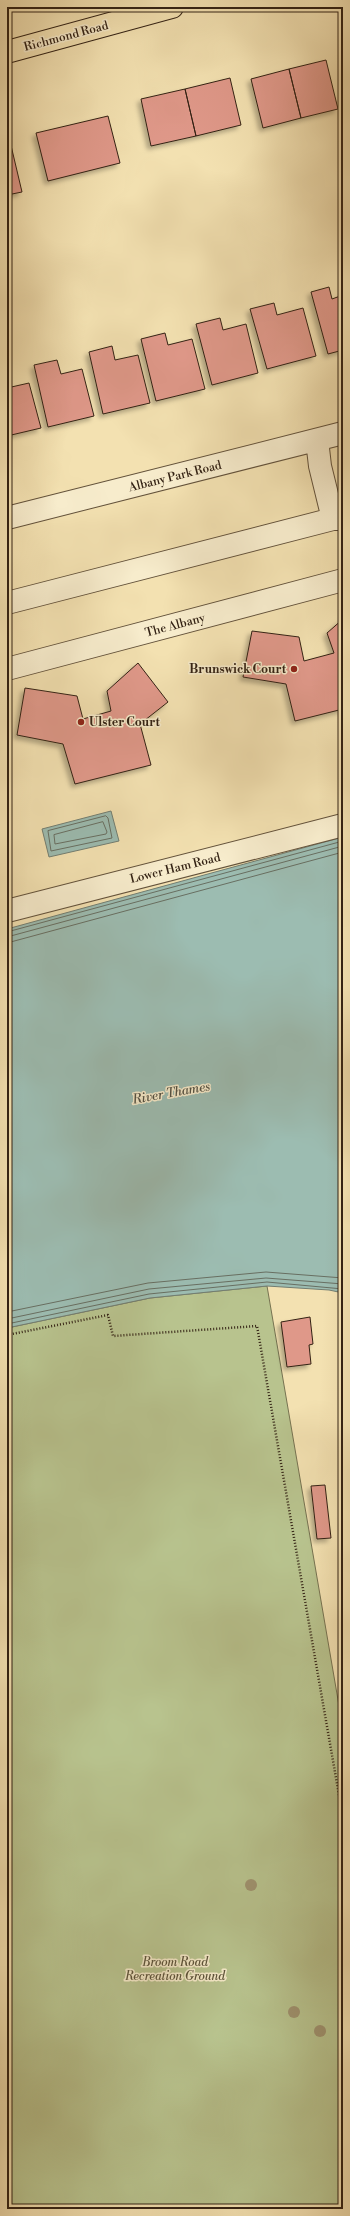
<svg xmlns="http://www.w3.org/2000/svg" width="350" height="2216" font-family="'Libre Bodoni',serif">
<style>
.green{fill:#b8c38e;stroke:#767251}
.water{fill:#9cbcb1;stroke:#727e72}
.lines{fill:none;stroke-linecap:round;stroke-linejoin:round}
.shore{stroke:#686f62;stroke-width:1}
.building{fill:#df9889;stroke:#332214;filter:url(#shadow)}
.minor-casing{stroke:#63523b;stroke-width:24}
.major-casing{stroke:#332214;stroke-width:24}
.path{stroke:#332214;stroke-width:2.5;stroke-dasharray:1 2;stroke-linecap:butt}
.minor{stroke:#f7eccc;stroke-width:22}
.major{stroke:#f3e1b1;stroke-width:22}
.tree{fill:#9f926f}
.poi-dot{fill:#8f2418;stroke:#f7eccc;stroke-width:1.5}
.labels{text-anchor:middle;stroke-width:3;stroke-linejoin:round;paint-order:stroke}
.street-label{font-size:12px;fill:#332214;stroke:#f7eccc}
.poi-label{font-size:12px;font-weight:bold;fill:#332214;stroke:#f7eccc;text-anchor:end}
.park-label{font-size:12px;font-style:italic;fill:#5b5239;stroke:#f7eccc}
.water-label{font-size:13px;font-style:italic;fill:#525043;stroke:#f7eccc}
</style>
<defs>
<filter id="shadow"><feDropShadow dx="-3.5" dy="3.5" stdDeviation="2" flood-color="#0004"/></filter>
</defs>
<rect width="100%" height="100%" fill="#f3e1b1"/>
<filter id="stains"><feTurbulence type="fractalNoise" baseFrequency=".005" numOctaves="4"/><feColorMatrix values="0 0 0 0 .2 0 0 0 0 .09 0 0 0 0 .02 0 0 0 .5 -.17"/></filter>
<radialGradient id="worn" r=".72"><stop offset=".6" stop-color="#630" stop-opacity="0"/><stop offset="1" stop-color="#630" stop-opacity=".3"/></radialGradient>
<!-- green -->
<path class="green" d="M267,1286L343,1729V2209H7V1328L150,1298Z"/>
<!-- water -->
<path class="water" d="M111,811L119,841L49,857L42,829Z
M343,837V1293L329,1290L267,1286L150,1298L7,1328V929Z"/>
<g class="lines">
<!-- shore -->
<path class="shore" d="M106,816L108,818L112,838L51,851L48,831Z
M103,822L107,832L106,834L55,844L54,835Z
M7,932L343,841
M7,937L343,846
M7,943L343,852
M7,1312L148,1283L266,1272L343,1278
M7,1319L149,1289L266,1278L343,1284
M7,1324L149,1294L267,1282L343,1289"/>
</g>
<!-- building -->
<path class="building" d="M326,60L338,109L301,118L289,69Z
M289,69L301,118L263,128L251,79Z
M230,78L241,125L196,136L185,89Z
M185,89L196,136L151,146L141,99Z
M108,116L120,163L48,181L36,133Z
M7,137H9L22,192L7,195Z
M329,287L332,299L343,295V350L328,354L311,292Z
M274,303L277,315L303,308L316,356L267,369L250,309Z
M220,318L223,330L246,324L258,373L212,385L196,324Z
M165,333L168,345L192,339L205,389L156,401L141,339Z
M112,346L115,360L138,355L150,403L103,414L89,352Z
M57,360L61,374L82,369L94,416L48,427L34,365Z
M29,383L41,428L7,436V385V388Z
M343,619V709L295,721L286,684L243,677L252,631L299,637L304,661L334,653L327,633Z
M138,663L168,702L140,724L151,765L75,784L63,744L17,735L25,688L77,696L83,719L111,711L107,691Z
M310,1317L313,1344L309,1345L311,1364L287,1367L281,1322Z
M325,1485L331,1538L317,1539L311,1486Z"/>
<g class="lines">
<!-- minor casing -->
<g class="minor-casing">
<path id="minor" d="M317,440L320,466L333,519
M7,518L343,433
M7,603L333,519H343
M7,669L343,580
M7,911L343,825"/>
</g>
<!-- major casing -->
<g class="major-casing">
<path id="major" d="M7,52L172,7"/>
</g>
<!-- path -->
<path class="path" d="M7,1335L108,1315L113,1336L257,1326L343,1818"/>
<!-- minor -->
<use href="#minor" class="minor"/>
<!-- major -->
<use href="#major" class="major"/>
</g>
<!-- trees -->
<g class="tree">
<circle cx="251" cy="1885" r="6"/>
<circle cx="294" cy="2012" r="6"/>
<circle cx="320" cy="2031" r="6"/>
</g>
<!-- markers -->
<g class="poi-dot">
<circle cx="294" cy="669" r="4"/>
<circle cx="81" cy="722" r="4"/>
</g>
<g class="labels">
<!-- street labels -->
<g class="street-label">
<text transform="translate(66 36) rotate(-15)" y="4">Richmond Road</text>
<text transform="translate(175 476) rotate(-14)" y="4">Albany Park Road</text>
<text transform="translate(175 625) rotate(-15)" y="4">The Albany</text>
<text transform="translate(175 868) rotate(-14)" y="4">Lower Ham Road</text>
</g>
<!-- poi labels -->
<g class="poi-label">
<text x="286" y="673">Brunswick Court</text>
<text x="89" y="726" text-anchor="start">Ulster Court</text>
</g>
<!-- park labels -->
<g class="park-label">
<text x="175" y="1966">Broom Road<tspan x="175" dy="14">Recreation Ground</tspan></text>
</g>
<!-- water labels -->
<g class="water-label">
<text transform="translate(171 1092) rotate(-10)" y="5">River Thames</text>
</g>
</g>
<!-- margin -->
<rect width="350" height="2216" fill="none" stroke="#f3e1b1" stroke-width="24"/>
<rect x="8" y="8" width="334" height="2200" fill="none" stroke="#332214" stroke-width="2"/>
<rect x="12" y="12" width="326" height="2192" fill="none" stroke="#332214"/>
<rect width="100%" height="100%" filter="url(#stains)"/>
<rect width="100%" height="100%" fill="url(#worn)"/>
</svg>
